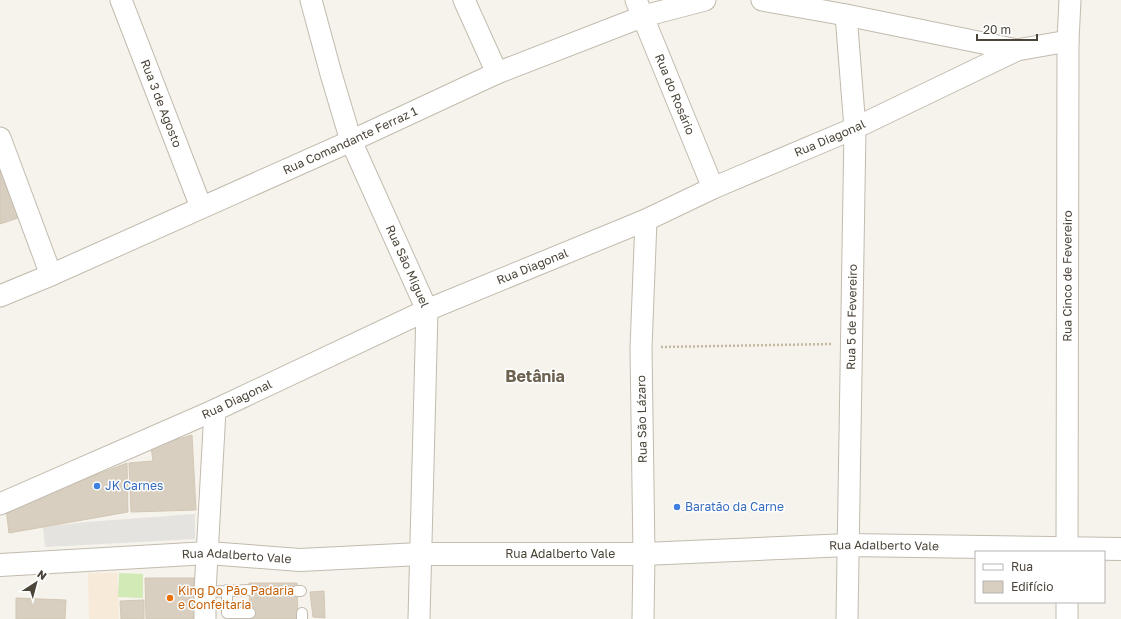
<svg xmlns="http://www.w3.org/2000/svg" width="1121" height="619" font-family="'Golos Text',sans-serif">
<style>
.commercial{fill:#f7ead8}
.green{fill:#d2eab5}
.parking{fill:#e5e3e0}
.building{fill:#d8cfc1;stroke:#d3c7b4}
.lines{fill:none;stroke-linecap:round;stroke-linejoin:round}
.service-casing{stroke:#c2bbae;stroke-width:12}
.minor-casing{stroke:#c2bbae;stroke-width:23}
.tertiary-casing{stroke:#c2bbae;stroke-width:24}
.path{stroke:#c4b79f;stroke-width:2.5;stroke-dasharray:2 2;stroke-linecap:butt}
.service{stroke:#fff;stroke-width:10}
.minor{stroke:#fff;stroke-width:21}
.tertiary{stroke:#fff;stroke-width:22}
.shop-dot{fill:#3f7fe0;stroke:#fff;stroke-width:1.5}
.food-dot{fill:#e8710a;stroke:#fff;stroke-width:1.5}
.labels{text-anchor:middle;stroke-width:3;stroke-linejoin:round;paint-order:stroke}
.street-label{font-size:12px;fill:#4b4439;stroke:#fff}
.shop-label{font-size:12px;fill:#366cbe;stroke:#fff;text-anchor:start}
.food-label{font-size:12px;fill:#c56008;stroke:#fff;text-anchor:start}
.district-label{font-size:16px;font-weight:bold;fill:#6e6250;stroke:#fff}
</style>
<rect width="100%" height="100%" fill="#f6f3ec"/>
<!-- commercial -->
<path class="commercial" d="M88,573H117L119,619H89Z"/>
<!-- green -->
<path class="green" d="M119,573L143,574V598L118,597Z"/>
<!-- parking -->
<path class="parking" d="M195,514V539L45,547L43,527L86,522Z"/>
<!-- building -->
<path class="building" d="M0,169L21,217L0,224Z
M192,435L196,510L131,512L129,463L153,461L151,447Z
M127,463L128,512L9,533L6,509Z
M145,578H194L195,619H146Z
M249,583H297L298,619H250Z
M324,591L325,618L313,617L310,592Z
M16,598L66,600L65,619H16Z
M144,600V619H121L120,601Z"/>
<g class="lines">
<!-- service casing -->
<g class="service-casing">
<path id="service" d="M227,590V613H250
M297,591H301
M205,592L249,590
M302,619V613"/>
</g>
<!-- minor casing -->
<g class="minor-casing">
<g id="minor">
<path id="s1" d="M121,0L201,207"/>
<path id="s2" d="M311,0L331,74L351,141L427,310L419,619"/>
<path d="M464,0L497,73"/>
<path id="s3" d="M636,0L713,188"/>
<path d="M762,0L846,15L1017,50"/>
<path d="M846,15L855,128L847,619"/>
<path d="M0,138L51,275"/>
<path id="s4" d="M0,296L51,275L351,141L497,73L644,16L705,0"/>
<path id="s5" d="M0,504L215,410L427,310L646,220L713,188L855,128L1017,50L1068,41"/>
<path id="s6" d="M1067,552L1068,41L1070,0"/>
<path d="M1067,602V619"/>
<path d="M205,619V592L215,410"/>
<path d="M643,619L644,554L641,348L646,220"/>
</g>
</g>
<!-- tertiary casing -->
<g class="tertiary-casing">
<g id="tertiary">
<path id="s7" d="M0,565L208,553L300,560L420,554H644L848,545L1121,549"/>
</g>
</g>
<!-- path -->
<path class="path" d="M661,347L832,344"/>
<!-- service -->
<use href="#service" class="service"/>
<!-- minor -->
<use href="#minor" class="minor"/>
<!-- tertiary -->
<use href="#tertiary" class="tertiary"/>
</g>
<!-- markers -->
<g class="shop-dot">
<circle cx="97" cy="486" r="4"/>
<circle cx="677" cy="507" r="4"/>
</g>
<circle class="food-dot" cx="170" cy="598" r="4"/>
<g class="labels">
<!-- street labels -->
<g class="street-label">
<text dy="4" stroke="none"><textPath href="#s3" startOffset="102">Rua do Rosário</textPath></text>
<text dy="4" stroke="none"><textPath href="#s1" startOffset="111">Rua 3 de Agosto</textPath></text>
<text dy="4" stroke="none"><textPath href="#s5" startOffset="907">Rua Diagonal</textPath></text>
<text dy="4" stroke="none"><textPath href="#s4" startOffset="383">Rua Comandante Ferraz 1</textPath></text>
<text dy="4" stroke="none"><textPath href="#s2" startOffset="284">Rua São Miguel</textPath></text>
<text dy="4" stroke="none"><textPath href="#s5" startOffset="583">Rua Diagonal</textPath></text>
<text dy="4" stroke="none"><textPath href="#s6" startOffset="276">Rua Cinco de Fevereiro</textPath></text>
<text transform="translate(852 317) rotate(-89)" y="4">Rua 5 de Fevereiro</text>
<text dy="4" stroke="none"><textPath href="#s5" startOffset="259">Rua Diagonal</textPath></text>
<text transform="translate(642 419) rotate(-91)" y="4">Rua São Lázaro</text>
<text dy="4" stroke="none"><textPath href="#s7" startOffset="885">Rua Adalberto Vale</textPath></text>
<text dy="4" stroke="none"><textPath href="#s7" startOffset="561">Rua Adalberto Vale</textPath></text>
<text dy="4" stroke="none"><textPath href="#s7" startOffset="237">Rua Adalberto Vale</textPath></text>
</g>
<!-- shop labels -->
<g class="shop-label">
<text x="105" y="490">JK Carnes</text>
<text x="685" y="511">Baratão da Carne</text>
</g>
<!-- food labels -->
<g class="food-label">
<text x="178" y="595">King Do Pão Padaria<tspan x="178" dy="14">e Confeitaria</tspan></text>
</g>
<!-- district labels -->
<g class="district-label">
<text x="535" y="382">Betânia</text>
</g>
</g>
<!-- legend -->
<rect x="975" y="551" width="130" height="52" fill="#ffffff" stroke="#b7b4b0"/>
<rect x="983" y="564" width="20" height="6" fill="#ffffff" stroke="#b7b4b0"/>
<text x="1011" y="571" font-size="12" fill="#4b4439">Rua</text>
<rect x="983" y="581" width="20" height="12" fill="#d8cfc1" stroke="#b7b4b0"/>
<text x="1011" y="591" font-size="12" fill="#4b4439">Edifício</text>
<!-- north arrow -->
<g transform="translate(36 583) rotate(36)" stroke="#ffffff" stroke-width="3" paint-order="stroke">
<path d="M0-3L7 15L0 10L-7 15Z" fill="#4b4439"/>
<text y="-6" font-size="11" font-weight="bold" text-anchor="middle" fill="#4b4439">N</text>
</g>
<!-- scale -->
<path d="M977 34v6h60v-6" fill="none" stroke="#4b4439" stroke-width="2"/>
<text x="983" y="34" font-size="12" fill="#4b4439" stroke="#ffffff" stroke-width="3" paint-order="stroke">20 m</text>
</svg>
